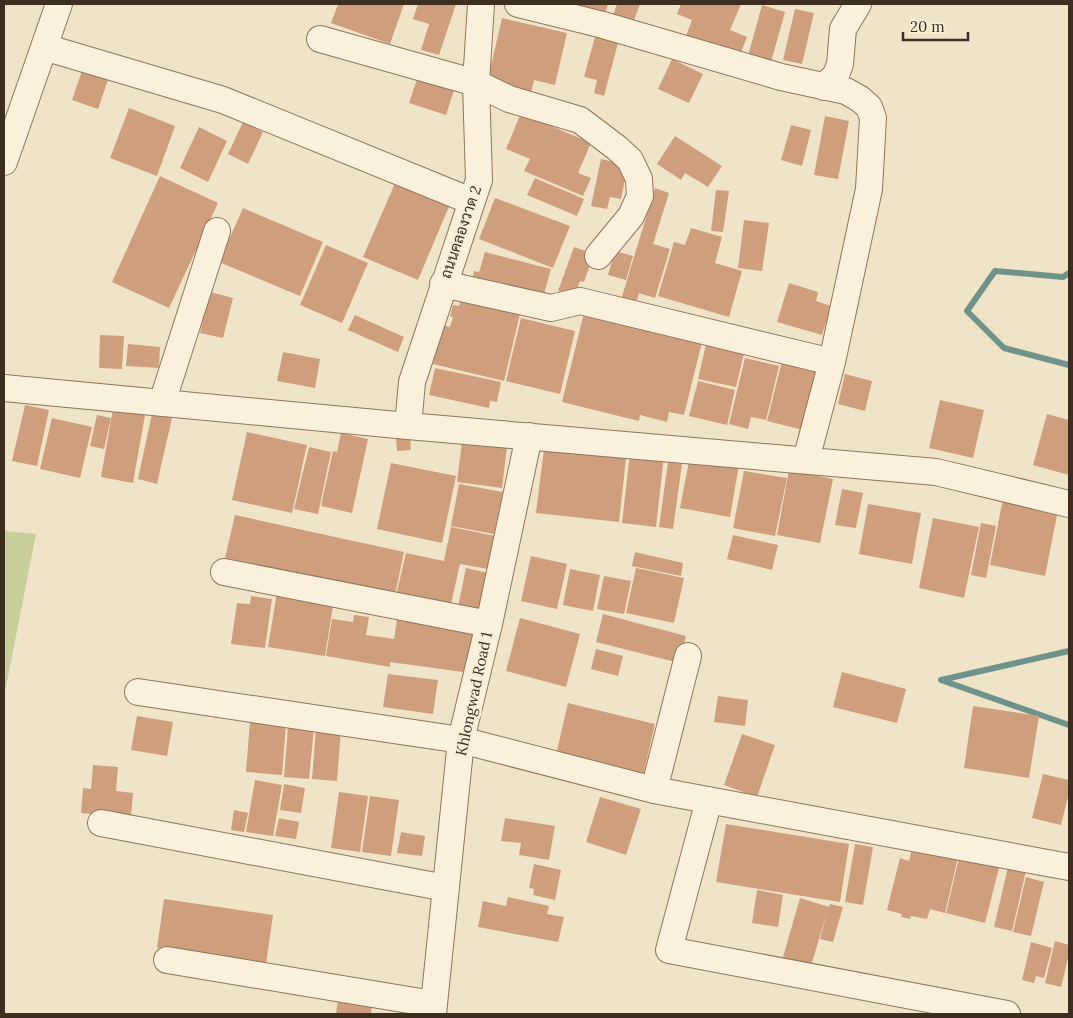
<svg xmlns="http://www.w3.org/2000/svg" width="1073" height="1018" font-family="Lora,Sarabun,serif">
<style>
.green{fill:#c9cf9b}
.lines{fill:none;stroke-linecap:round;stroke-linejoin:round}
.stream{stroke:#6f938a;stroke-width:6}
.building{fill:#cf9f7d}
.minor-casing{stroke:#8d765c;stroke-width:28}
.minor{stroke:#faf1dc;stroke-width:26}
.labels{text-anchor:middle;stroke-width:5;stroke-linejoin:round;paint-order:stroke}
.street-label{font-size:15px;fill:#3d2e20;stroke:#f7eed8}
</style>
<rect width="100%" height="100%" fill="#f0e4c8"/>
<!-- green -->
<path class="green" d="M4,531L36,534L4,697Z"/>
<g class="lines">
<!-- stream -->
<path class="stream" d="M1069,273L1063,277L995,271L967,311L1004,348L1069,365
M1069,651L941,680L1069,725"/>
</g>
<!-- building -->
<path class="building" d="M338,4H404L390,44L331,23Z
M418,4H456L439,55L421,50L429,24L413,19Z
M572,4H608L604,18L571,9Z
M617,4H640L633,23L613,16Z
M681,4H741L730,30L747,37L739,57L686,36L692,20L677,14Z
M762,5L785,12L771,62L748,56Z
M795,9L814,13L802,64L783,60Z
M502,18L567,33L555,85L534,80L531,93L487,83Z
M596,33L619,39L604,96L594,93L597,80L584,77Z
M672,59L703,74L689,103L658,89Z
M83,68L109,77L98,109L72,100Z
M418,76L455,87L446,115L409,103Z
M129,108L175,126L157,176L110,158Z
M521,113L591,143L578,173L591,178L583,196L524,171L530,159L506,149Z
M825,116L849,121L838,179L814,175Z
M243,122L263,132L248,164L228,154Z
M791,125L811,130L802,166L781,160Z
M199,127L227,141L208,182L180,168Z
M675,136L722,166L708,187L685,173L681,180L657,164Z
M601,159L628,165L621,199L610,197L607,209L591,206Z
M399,174L453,197L418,280L363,257Z
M160,176L218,203L169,308L112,282Z
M535,178L584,199L577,216L527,195Z
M655,188L669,193L653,244L670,249L655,298L639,293L635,307L620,303Z
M716,190L729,191L723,232L711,231Z
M495,198L570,226L553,268L479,239Z
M243,208L323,242L300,296L219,262Z
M744,220L769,223L762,271L738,268Z
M691,228L722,237L715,263L742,271L729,317L658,296L674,242L685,245Z
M326,245L368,263L342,323L300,305Z
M574,247L594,254L584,282L580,281L574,297L558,291Z
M615,251L633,256L626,280L608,275Z
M485,252L551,269L541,304L471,286L474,271L479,272Z
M789,283L818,292L816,301L831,306L822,335L777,322Z
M210,292L233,298L223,338L200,333Z
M461,300L520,314L504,381L433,364L442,325L450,327L453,317L450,316L453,305L459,306Z
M584,313L702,342L684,415L669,412L667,422L640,415L639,421L562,402Z
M355,315L404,337L398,352L348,330Z
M521,318L575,331L560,394L506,381Z
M100,335L124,336L122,369L99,368Z
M707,340L745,349L736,387L698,379Z
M128,344L160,347L159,368L126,366Z
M283,352L320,359L315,388L277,381Z
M783,357L827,368L811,432L767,421Z
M745,358L779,366L766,420L751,417L748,429L729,424Z
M435,368L501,382L497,402L490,401L489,408L429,395Z
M845,374L872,381L865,411L838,404Z
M698,381L735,390L727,425L689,416Z
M940,400L984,410L973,458L929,448Z
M25,405L49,410L37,466L12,461Z
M113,409L145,415L133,483L101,477Z
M152,414L172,418L157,484L138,479Z
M1047,414L1069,420V475L1033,465Z
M97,415L111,418L104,449L90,446Z
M52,418L92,427L80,478L40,469Z
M247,432L307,445L292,513L232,500Z
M341,433L368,439L352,513L321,506L333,451L337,452Z
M410,438L411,450L397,451L396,439Z
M462,441L507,447L502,488L457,482Z
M309,447L331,452L318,514L294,509Z
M544,449L617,451L616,457L626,459L619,522L536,513Z
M630,453L664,456L656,527L622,523Z
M690,456L739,465L730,517L680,508Z
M668,462L682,464L673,529L659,527Z
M391,463L456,476L442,543L377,529Z
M789,470L833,479L820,543L777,535Z
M744,471L787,478L775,536L733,528Z
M459,484L503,492L494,534L451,526Z
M842,489L863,493L856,528L835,525Z
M1003,499L1058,510L1045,576L990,565Z
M868,504L921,513L912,564L859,554Z
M235,515L404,552L395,595L225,558Z
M933,518L979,527L964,598L919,588Z
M981,523L996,526L986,578L971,575Z
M451,527L495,536L488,569L460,564L450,608L396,596L406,553L444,561Z
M733,535L778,545L772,570L727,559Z
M635,552L683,563L681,576L632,566Z
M531,556L567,564L557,609L521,601Z
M466,568L488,573L480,611L458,607Z
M636,568L684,578L674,623L626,613Z
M570,569L600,575L593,611L563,605Z
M604,576L631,581L624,614L597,609Z
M277,592L334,600L325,656L268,647Z
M251,596L272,599L265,648L231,644L237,603L250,604Z
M398,613L476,624L470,673L390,662V667L326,656L332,619L353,622L354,615L369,617L366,635L394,639Z
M603,614L686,636L679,663L596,642Z
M520,618L580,634L566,687L506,671Z
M596,649L623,656L618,676L591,669Z
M842,672L906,689L897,723L833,707Z
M388,674L438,680L433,714L383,707Z
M718,696L748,700L745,726L714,722Z
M568,703L655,724L642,780L555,759Z
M973,706L1039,716L1029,778L964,768Z
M137,716L173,722L167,756L131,750Z
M250,721L286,725L282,775L246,772Z
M288,726L314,728L309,779L284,777Z
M316,728L341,730L337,781L312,779Z
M742,734L775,745L757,797L724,785Z
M93,765L118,767L116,791L133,793L131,818L81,813L83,788L91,789Z
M1043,774L1069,780V793L1061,825L1032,818Z
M255,780L282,785L273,836L246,832Z
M284,784L305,788L301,813L280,810Z
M339,792L368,796L360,852L331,848Z
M370,796L399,800L391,856L362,852Z
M600,797L641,809L626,855L586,842Z
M234,810L248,813L244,832L231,830Z
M279,818L299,822L296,839L275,836Z
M505,818L555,826L549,860L519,855L521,843L501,841Z
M726,824L849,844L840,902L716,882Z
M401,832L425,836L422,856L397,853Z
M855,844L873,847L863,905L845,902Z
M912,849L959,853L945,913L930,909L927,919L911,916L910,919L901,917L902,914L887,910L900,858L909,861Z
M960,854L1000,864L985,923L946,913Z
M534,864L561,870L555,900L533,895L534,889L529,888Z
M1008,867L1026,871L1012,931L994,927Z
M1026,877L1044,882L1031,936L1013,932Z
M757,890L783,895L778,927L752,923Z
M508,897L549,906L547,914L564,917L558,942L478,927L483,901L506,906Z
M800,898L829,907L830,904L843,907L833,942L820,939L827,912L811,966L783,957Z
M164,899L273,915L266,964L157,948Z
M1055,941L1069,945V954L1061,987L1045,983Z
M1031,942L1052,948L1044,978L1036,976L1034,983L1022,980Z
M338,999L372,1003L371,1014H336Z"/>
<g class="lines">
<!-- minor casing -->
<g class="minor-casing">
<path id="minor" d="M518,4L603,25L781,77L846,91L860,99L869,107L873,118L869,189L832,362L806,460
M320,39L476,83L509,99L580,120L617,148L630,160L639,179L640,196L631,216L598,256
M44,47L223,100L471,201
M824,87L836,75L840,64L843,29L858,4
M4,162L59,4
M443,284L551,308L580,301L832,362
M4,388L408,426L936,472L1069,504
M162,403L217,231
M408,426L412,382L479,180L476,83L481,4
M224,572L489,624
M138,692L461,740L654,790L1069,867
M654,790L688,656
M709,800L669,950L1007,1014
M101,823L446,888
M167,960L433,1004
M433,1014L461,740L489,624L529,436"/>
</g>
<!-- minor -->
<use href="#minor" class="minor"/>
</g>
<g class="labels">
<!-- street labels -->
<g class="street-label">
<text transform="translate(461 232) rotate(-71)" y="5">ถนนคลองวาด 2</text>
<text transform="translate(474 694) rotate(-78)" y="5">Khlongwad Road 1</text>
</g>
</g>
<!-- border -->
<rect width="1073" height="1018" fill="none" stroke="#3d2e20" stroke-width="10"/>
<!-- scale -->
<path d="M903 32v8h65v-8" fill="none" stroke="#3d2e20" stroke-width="2.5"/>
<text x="910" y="32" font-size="15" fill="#3d2e20" stroke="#f7eed8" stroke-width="4" paint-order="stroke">20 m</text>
</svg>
